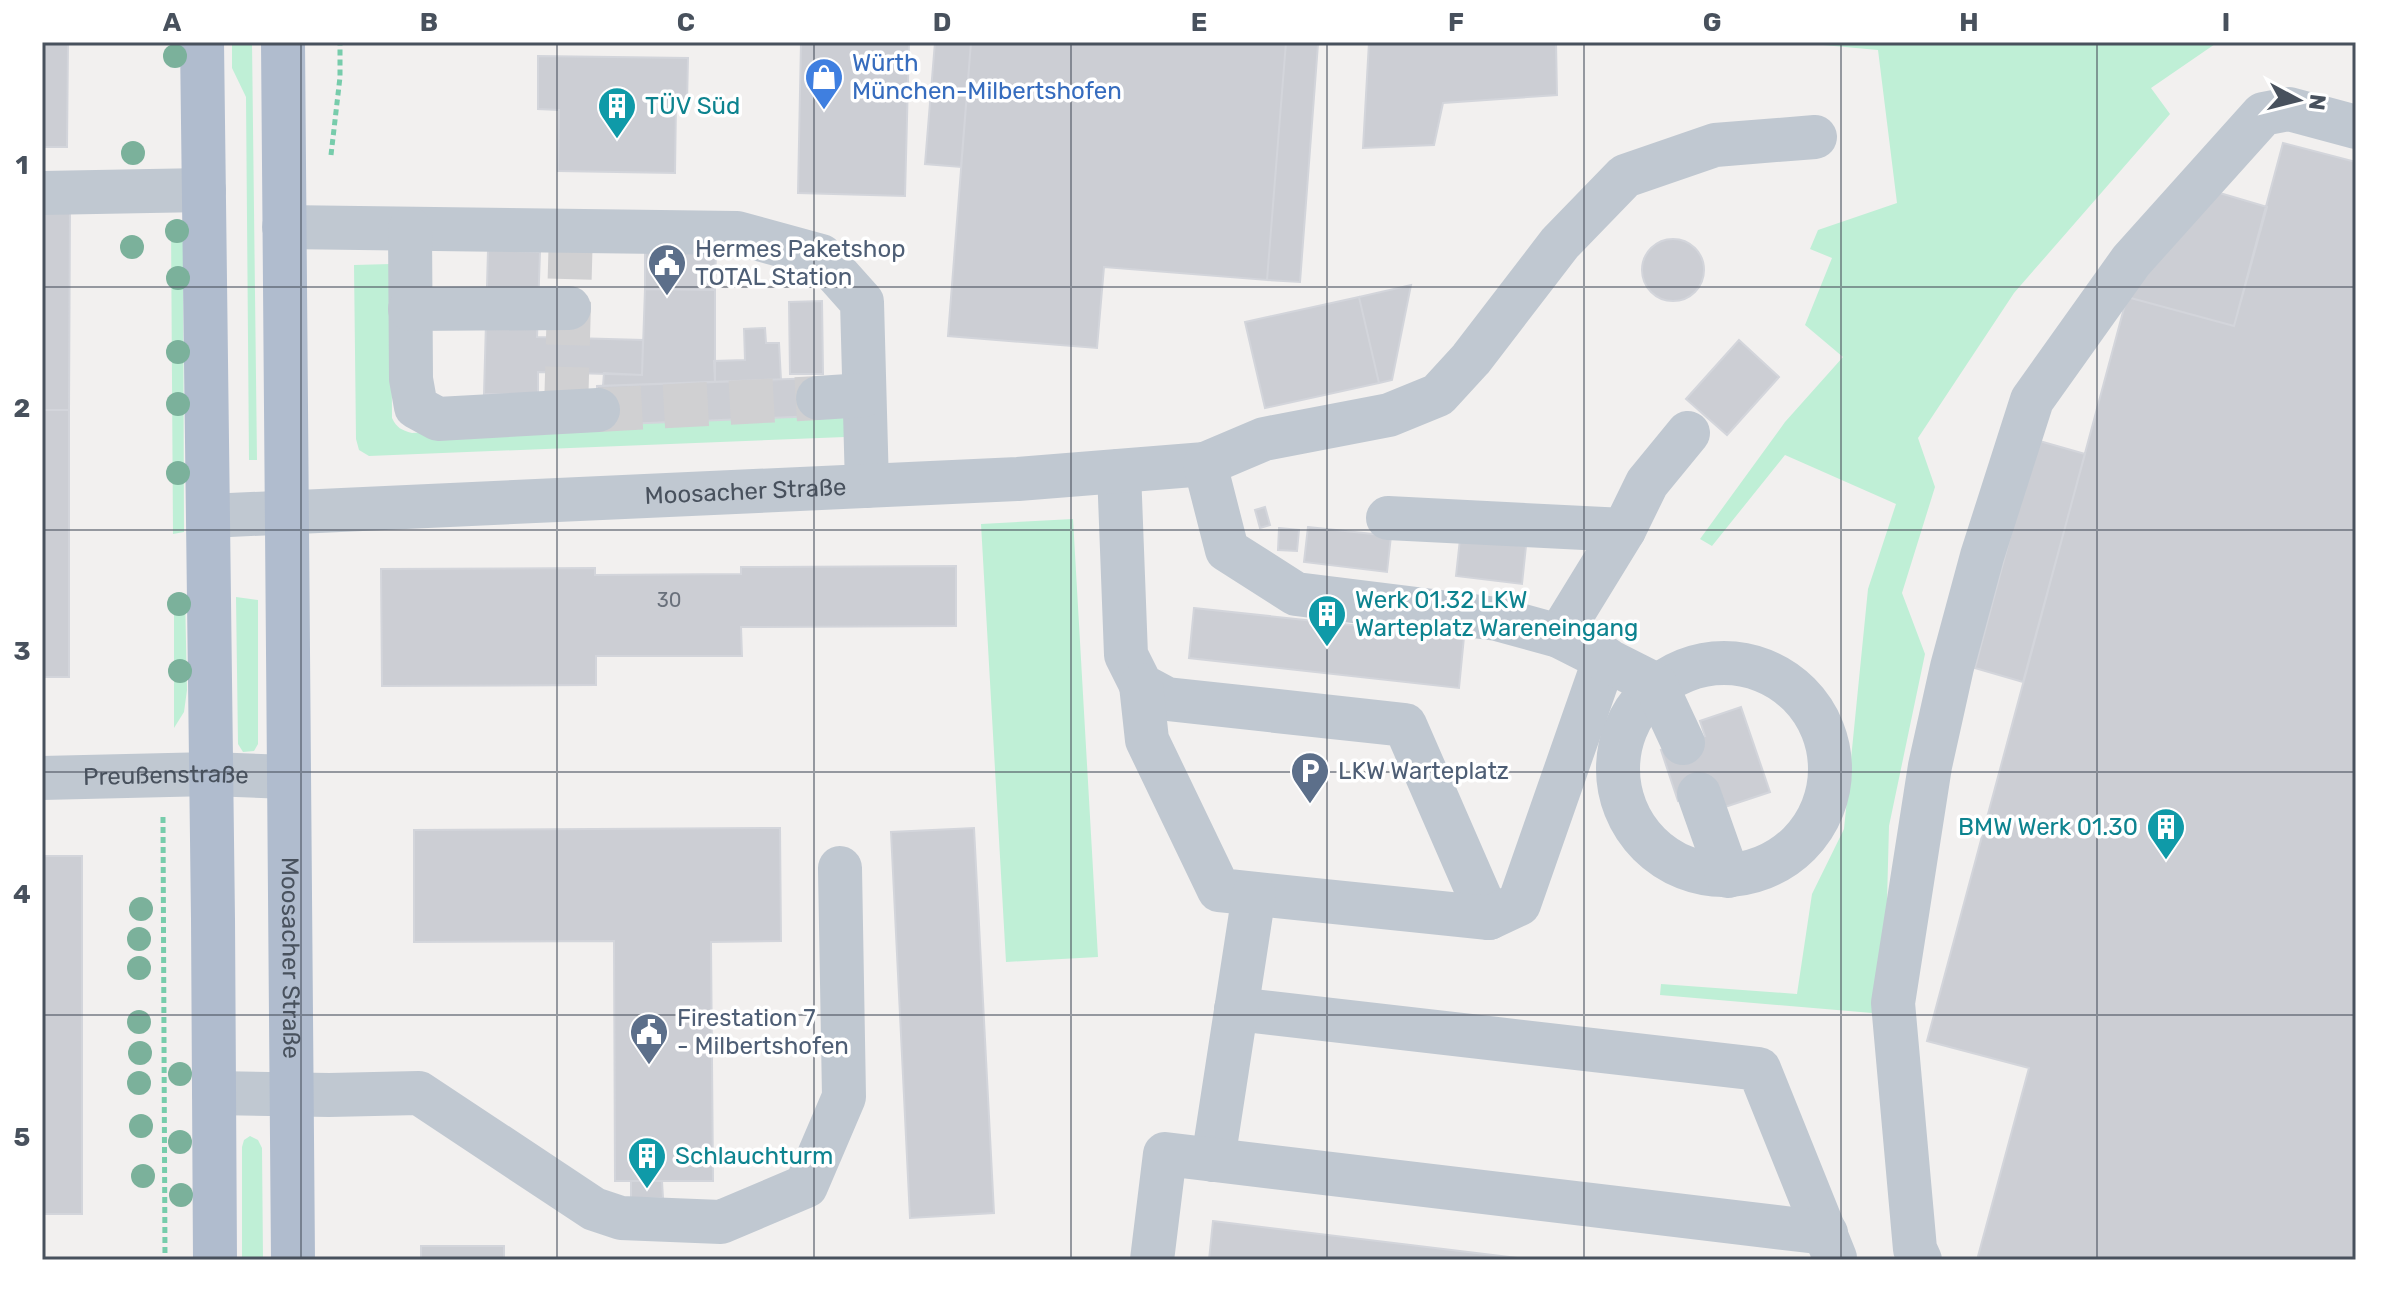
<svg xmlns="http://www.w3.org/2000/svg" width="2398" height="1302" font-family="Rubik,sans-serif">
<style>
.green{fill:#bfefd6}
.building{fill:#ccced4;stroke:#d3d5db;stroke-width:2}
.lines{fill:none;stroke-linecap:round;stroke-linejoin:round}
.minor-tunnel{stroke:#d0d0d2;stroke-width:44;stroke-dasharray:44 22;stroke-linecap:butt}
.path{stroke:#77ccab;stroke-width:5;stroke-dasharray:6 4;stroke-linecap:butt}
.minor{stroke:#c0c8d1;stroke-width:44}
.major{stroke:#b0bcce;stroke-width:44}
.tree{fill:#7bb19b}
.grid{fill:none;stroke:#48515d;stroke-width:2;stroke-opacity:0.55}
.labels{text-anchor:middle;stroke-width:7;stroke-linejoin:round;paint-order:stroke}
.number-label{font-size:20px;fill:#69707b}
.shop-label{font-size:24px;fill:#366cbe;stroke:#fff;text-anchor:start}
.culture-label{font-size:24px;fill:#0d838f;stroke:#fff;text-anchor:start}
.service-label{font-size:24px;fill:#4e5e75;stroke:#fff;text-anchor:start}
.street-label{font-size:24px;fill:#48515d;stroke:#fff}
.neatline{fill:none;stroke:#48515d;stroke-width:3}
.grid-label{font-size:26px;text-anchor:middle;font-weight:bold;fill:#48515d}
</style>
<rect width="100%" height="100%" fill="#f2f0ef"/>
<!-- green -->
<path class="green" d="M232,42H252L257,460H249L246,97L232,68Z
M1564,42H2218L2151,88L2170,114L2014,293L1918,438L1935,487L1902,593L1925,654L1889,826L1884,1014L1660,995L1661,984L1797,994L1812,894L1844,829L1868,589L1896,504L1785,455L1712,546L1700,539L1785,422L1843,357L1805,325L1832,258L1810,249L1818,230L1897,203L1878,50L1790,42Z
M171,224L183,225L184,532L173,534Z
M391,264L392,418C397,428 401,430 412,433L818,416L844,418L845,437L369,456L359,450L356,439L354,265Z
M1073,519L1098,957L1006,962L981,524Z
M174,593L185,594L187,690L184,712L174,728Z
M236,597L258,600V744L254,751L243,752L238,744Z
M250,1136L258,1140L262,1148L263,1260H242V1147L244,1140Z"/>
<!-- building -->
<path class="building" d="M42,42H68L67,147H42Z
M801,42H909L905,196L798,193Z
M935,42H971L961,167L925,164Z
M971,42H1286L1267,280L1104,267L1097,348L948,336Z
M1286,42L1318,44L1300,282L1267,280Z
M1369,42H1556L1557,95L1443,103L1434,145L1363,148Z
M538,56L688,58L687,103L676,102L675,173L558,171L559,110L538,109Z
M2283,143L2356,162V1260H1977L2029,1068L1927,1041L2127,297L2234,326Z
M2213,191L2267,207L2234,326L2127,297Z
M42,204H70L69,410H42Z
M1642 270a31 31 0 1 1 62 0a31 31 0 1 1-62 0Z
M645,247L716,248L715,290L645,289Z
M488,250L540,252L537,337L643,340L642,375L538,372V395L484,394Z
M1411,285L1392,380L1379,383L1359,297Z
M645,289L715,290V382L603,386L604,373L642,375Z
M1359,297L1379,383L1265,408L1245,322Z
M822,301L823,374H790L789,302Z
M765,328L766,343H779L781,380L715,382L714,361L745,360L744,329Z
M1739,340L1779,377L1727,435L1686,399Z
M817,378L818,416L598,425L597,386Z
M42,410H69V677H42Z
M2036,440L2085,454L2023,682L1975,668Z
M1265,507L1270,525L1260,528L1255,510Z
M1308,527L1391,536L1387,572L1304,562Z
M1279,528L1299,530L1297,551L1278,550Z
M1460,539L1526,546L1522,584L1456,576Z
M956,566V626L741,627L742,656H596V685L382,686L381,569L595,568V575L741,574V567Z
M1194,608L1464,637L1459,688L1189,658Z
M1741,707L1770,792L1722,808L1715,788L1678,801L1661,750L1705,736L1700,721Z
M780,828L781,941L711,942L713,1181H615L614,941L414,942V830Z
M974,828L994,1213L910,1218L891,832Z
M42,856H82V1214H42Z
M631,1181H662L663,1198H631Z
M1213,1221L1535,1260H1209Z
M421,1246H504V1260H421Z"/>
<g class="lines">
<!-- minor-tunnel -->
<path class="minor-tunnel" d="M598,410L818,398
M566,411L571,230"/>
<!-- path -->
<path class="path" d="M331,155L340,77V42
M163,817L165,1260"/>
<!-- minor -->
<g class="minor">
<path d="M42,193L204,190"/>
<path d="M284,227L737,233L821,256L862,302L867,486"/>
<path d="M410,229L411,379L416,407L438,419L598,410"/>
<path d="M410,309L569,308"/>
<path d="M818,398L864,395"/>
<path d="M1119,471L1126,655L1141,685L1167,699L1405,725L1489,918"/>
<path id="s1" d="M208,516L1018,479L1205,464"/>
<path d="M1388,518L1624,530"/>
<path d="M1559,636L1624,530L1647,483L1688,433"/>
<circle cx="1724" cy="769" r="106"/>
<path d="M1141,685L1147,740L1219,890L1489,918L1519,904L1605,658"/>
<path d="M1683,743L1656,685L1559,636L1497,619L1296,594L1227,550L1205,464L1264,439L1389,415L1438,395L1471,359L1560,243L1625,176L1715,145L1815,137"/>
<path id="s2" d="M42,778L211,774L289,777"/>
<path d="M1699,794L1728,876"/>
<path d="M1236,1009L1759,1069L1835,1258"/>
<path d="M214,1093L329,1095L419,1093L594,1209L621,1218L721,1222L806,1186L844,1097L840,868"/>
<path d="M1213,1160L1254,894"/>
<path d="M1152,1260L1165,1154L1826,1233"/>
<path d="M1920,1260L1915,1249L1893,1003L1930,766L1952,667L1982,556L2032,400L2131,261L2263,114L2289,109L2356,127"/>
</g>
<!-- major -->
<g class="major">
<path d="M202,42L213,919L215,1260"/>
<path id="s3" d="M283,42L293,1260"/>
</g>
</g>
<!-- trees -->
<g class="tree">
<circle cx="175" cy="56" r="12"/>
<circle cx="133" cy="153" r="12"/>
<circle cx="177" cy="231" r="12"/>
<circle cx="132" cy="247" r="12"/>
<circle cx="178" cy="278" r="12"/>
<circle cx="178" cy="352" r="12"/>
<circle cx="178" cy="404" r="12"/>
<circle cx="178" cy="473" r="12"/>
<circle cx="179" cy="604" r="12"/>
<circle cx="180" cy="671" r="12"/>
<circle cx="141" cy="909" r="12"/>
<circle cx="139" cy="939" r="12"/>
<circle cx="139" cy="968" r="12"/>
<circle cx="139" cy="1022" r="12"/>
<circle cx="140" cy="1053" r="12"/>
<circle cx="180" cy="1074" r="12"/>
<circle cx="139" cy="1083" r="12"/>
<circle cx="141" cy="1126" r="12"/>
<circle cx="180" cy="1142" r="12"/>
<circle cx="143" cy="1176" r="12"/>
<circle cx="181" cy="1195" r="12"/>
</g>
<!-- grid -->
<path class="grid" d="M301,42V1260M557,42V1260M814,42V1260M1071,42V1260M1327,42V1260M1584,42V1260M1841,42V1260M2097,42V1260M42,287H2356M42,530H2356M42,772H2356M42,1015H2356"/>
<!-- icons -->
<defs>
<g id="shop-pin" transform="scale(2)"><path d="M0 17L-7.5 6A9.5 9.5 0 1 1 7.5 6Z" fill="#3f7fe0" stroke="#fff"/><path d="M-5-2.5h2.3a2.7 3.5 0 0 1 5.4 0H5L5.5 6h-11ZM-1.5-2.5h3a1.5 2.3 0 0 0-3 0Z" fill="#fff"/></g>
<g id="building-pin" transform="scale(2)"><path d="M0 17L-7.5 6A9.5 9.5 0 1 1 7.5 6Z" fill="#0f9aa8" stroke="#fff"/><path d="M-4-6H4V6H1V3H-1V6H-4ZM-2.5-4.3h1.7v1.8h-1.7ZM.8-4.3h1.7v1.8H.8ZM-2.5-1h1.7V.8h-1.7ZM.8-1h1.7V.8H.8Z" fill="#fff"/></g>
<g id="civic-pin" transform="scale(2)"><path d="M0 17L-7.5 6A9.5 9.5 0 1 1 7.5 6Z" fill="#5c6f8a" stroke="#fff"/><path d="M-.6-6.5H3V-4.5H.6V-3L4-1V1h2V6H-6V1h2V-1L-.6-3ZM-1.2 2.5V6h2.4V2.5Z" fill="#fff"/></g>
<g id="parking-pin" transform="scale(2)"><path d="M0 17L-7.5 6A9.5 9.5 0 1 1 7.5 6Z" fill="#5c6f8a" stroke="#fff"/><path d="M-3.5-5.5H1a3.5 3.5 0 0 1 0 7H-1V5.5H-3.5ZM-1-3.4V-.6H.8a1.4 1.4 0 0 0 0-2.8Z" fill="#fff"/></g>
</defs>
<g fill-rule="evenodd">
<use href="#shop-pin" x="824" y="77"/>
<use href="#building-pin" x="617" y="106"/>
<use href="#civic-pin" x="667" y="263"/>
<use href="#building-pin" x="1327" y="614"/>
<use href="#parking-pin" x="1310" y="771"/>
<use href="#building-pin" x="2166" y="827"/>
<use href="#civic-pin" x="649" y="1032"/>
<use href="#building-pin" x="647" y="1156"/>
</g>
<g class="labels">
<!-- number labels -->
<g class="number-label">
<text x="669" y="607">30</text>
</g>
<!-- shop labels -->
<g class="shop-label">
<text x="852" y="71">Würth<tspan x="852" dy="28">München-Milbertshofen</tspan></text>
</g>
<!-- culture labels -->
<g class="culture-label">
<text x="645" y="114">TÜV Süd</text>
<text x="1355" y="608">Werk 01.32 LKW<tspan x="1355" dy="28">Warteplatz Wareneingang</tspan></text>
<text x="2138" y="835" text-anchor="end">BMW Werk 01.30</text>
<text x="675" y="1164">Schlauchturm</text>
</g>
<!-- service labels -->
<g class="service-label">
<text x="695" y="257">Hermes Paketshop<tspan x="695" dy="28">TOTAL Station</tspan></text>
<text x="1338" y="779">LKW Warteplatz</text>
<text x="677" y="1026">Firestation 7<tspan x="677" dy="28">- Milbertshofen</tspan></text>
</g>
<!-- street labels -->
<g class="street-label">
<text dy="8" stroke="none"><textPath href="#s1" startOffset="538">Moosacher Straße</textPath></text>
<text dy="8" stroke="none"><textPath href="#s2" startOffset="124">Preußenstraße</textPath></text>
<text dy="8" stroke="none"><textPath href="#s3" startOffset="916">Moosacher Straße</textPath></text>
</g>
</g>
<!-- border -->
<rect width="2398" height="1302" fill="none" stroke="#ffffff" stroke-width="88"/>
<!-- north arrow -->
<g transform="translate(2298 100) rotate(97)" stroke="#ffffff" stroke-width="6" paint-order="stroke">
<path d="M0-6L14 30L0 20L-14 30Z" fill="#48515d"/>
<text y="-12" font-size="22" font-weight="bold" text-anchor="middle" fill="#48515d">N</text>
</g>
<rect x="44" y="44" width="2310" height="1214" class="neatline"/>
<g class="grid-label">
<text x="172" y="31">A</text>
<text x="429" y="31">B</text>
<text x="686" y="31">C</text>
<text x="942" y="31">D</text>
<text x="1199" y="31">E</text>
<text x="1456" y="31">F</text>
<text x="1712" y="31">G</text>
<text x="1969" y="31">H</text>
<text x="2226" y="31">I</text>
<text x="22" y="174">1</text>
<text x="22" y="417">2</text>
<text x="22" y="660">3</text>
<text x="22" y="903">4</text>
<text x="22" y="1146">5</text>
</g>
</svg>
